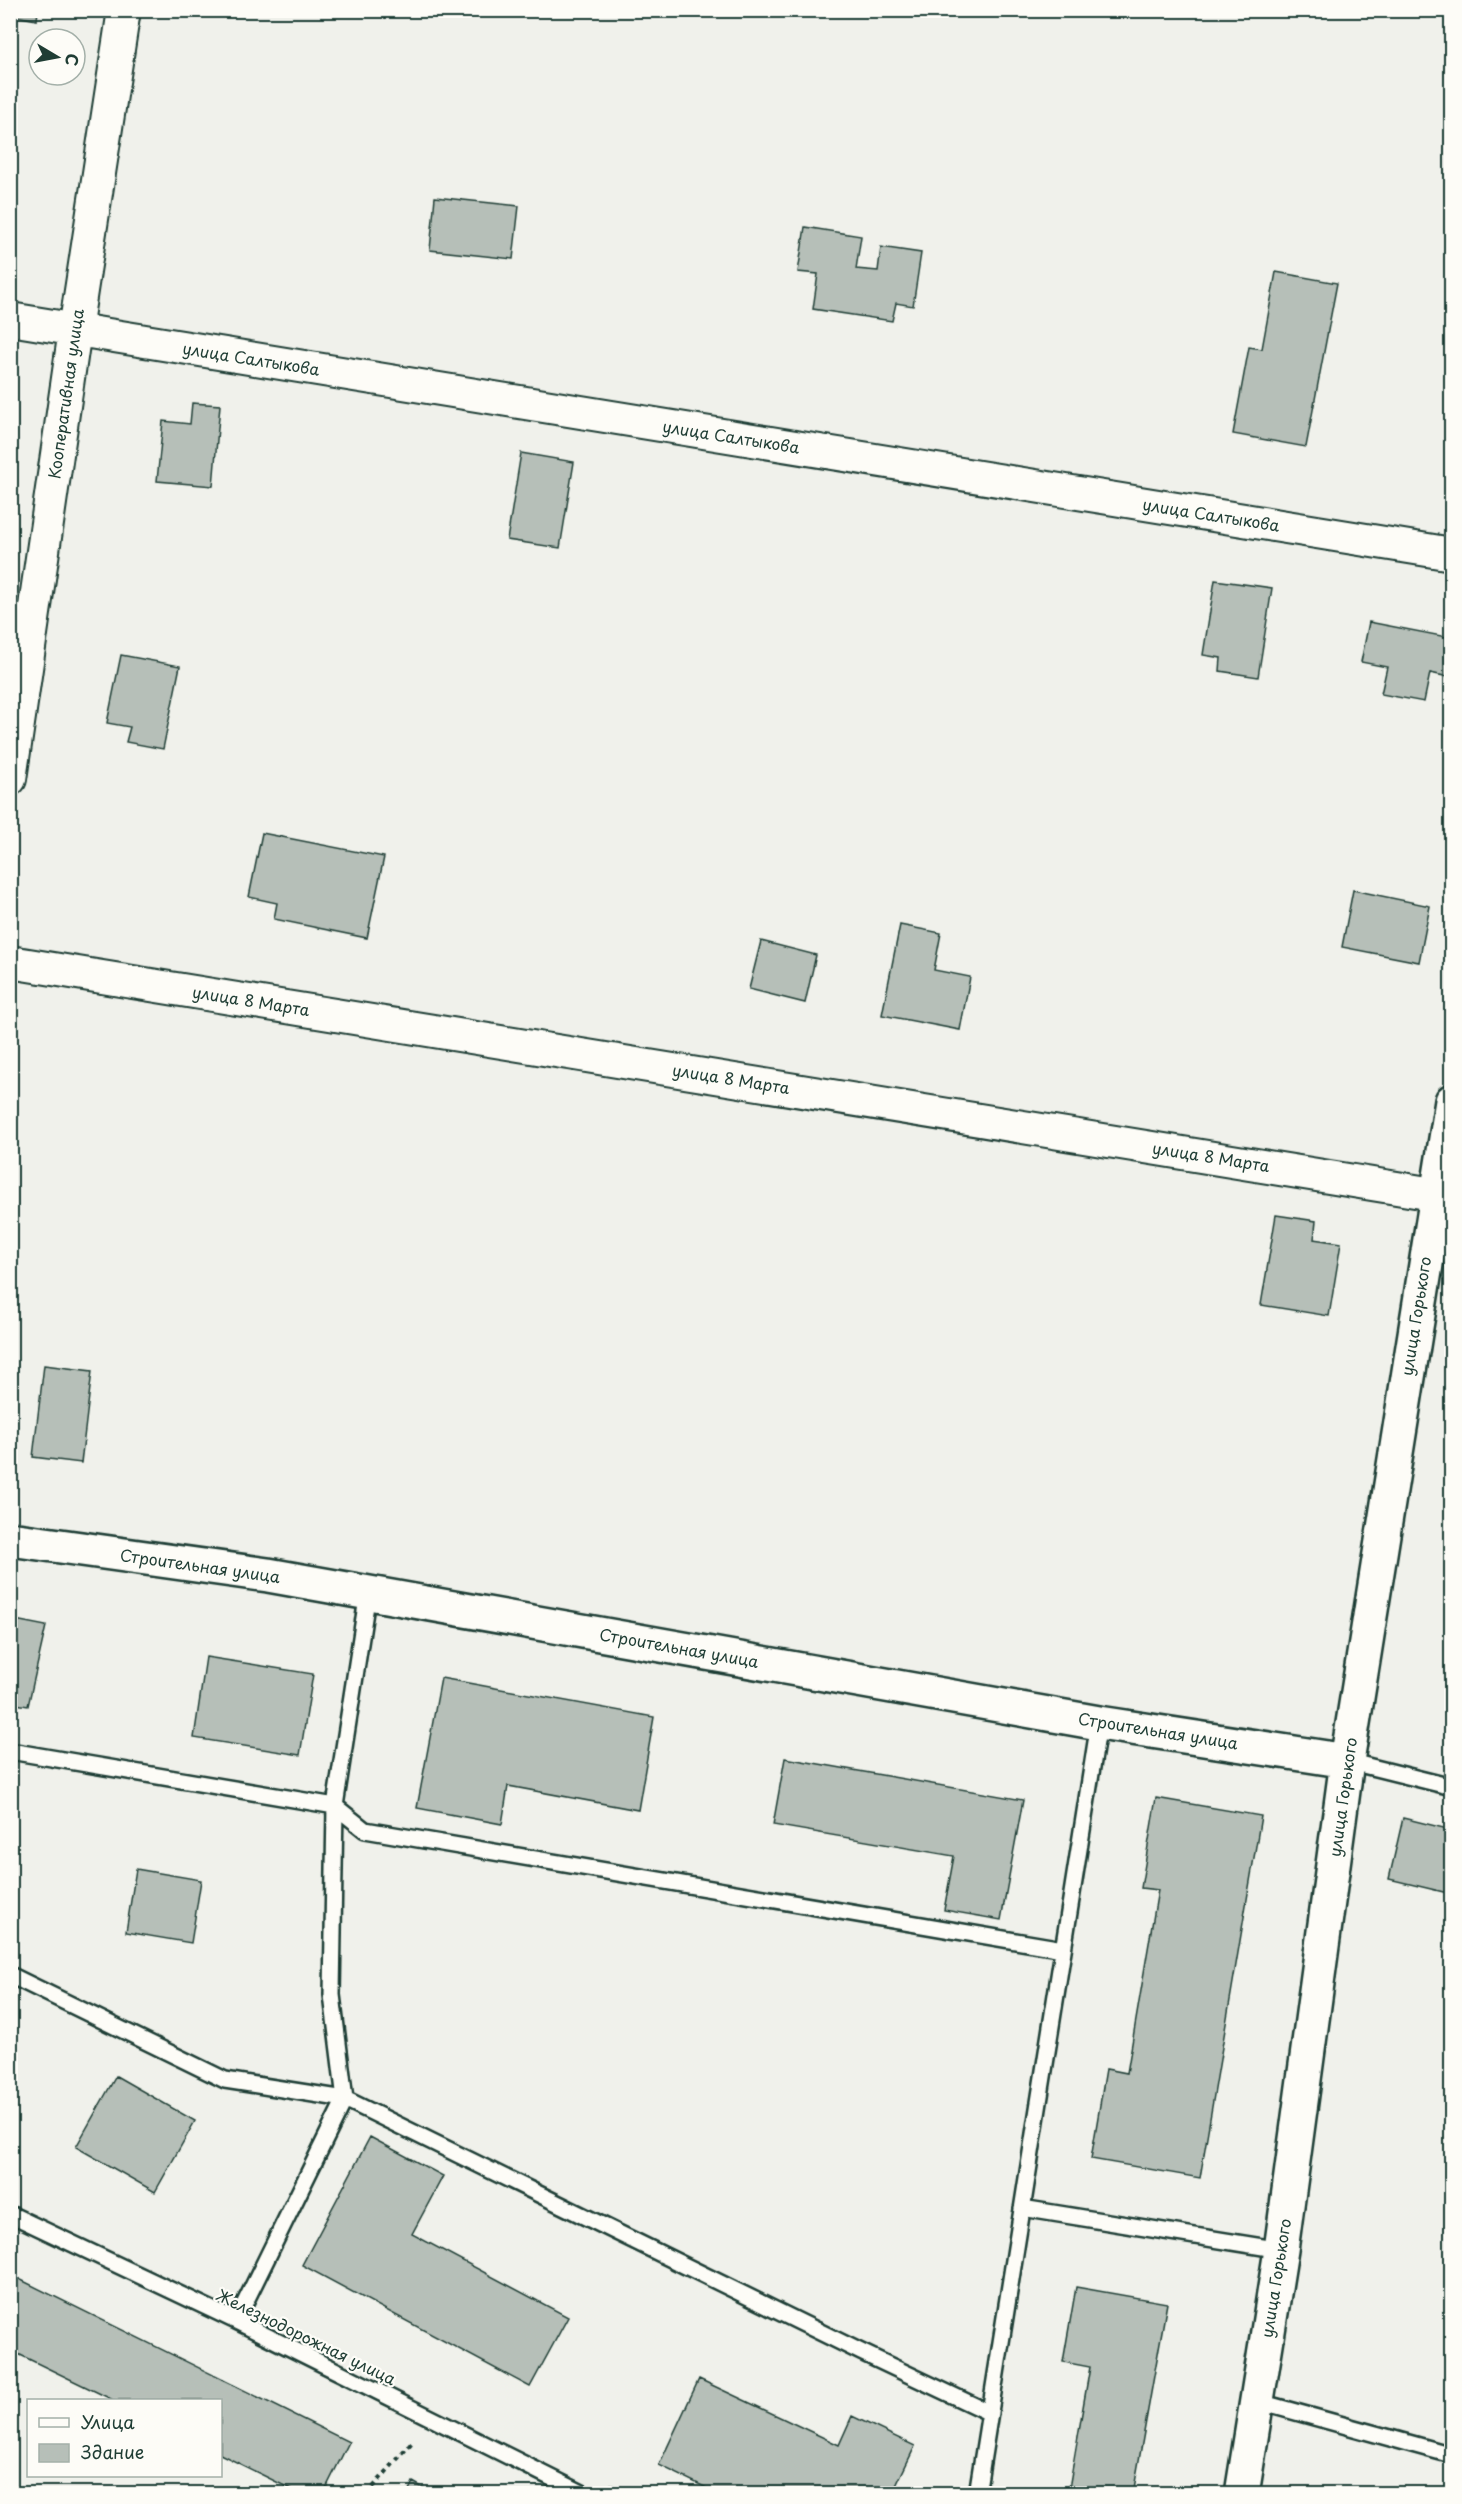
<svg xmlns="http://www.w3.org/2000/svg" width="1462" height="2504" font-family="'Playpen Sans',sans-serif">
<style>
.building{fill:#b6bfb8;stroke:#1f3d34;stroke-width:1.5}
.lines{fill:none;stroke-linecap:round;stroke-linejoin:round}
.lane-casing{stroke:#1f3d34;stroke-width:20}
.street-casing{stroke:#1f3d34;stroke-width:36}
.secondary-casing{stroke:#1f3d34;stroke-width:38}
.path{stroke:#1f3d34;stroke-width:4;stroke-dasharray:4.5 4.5;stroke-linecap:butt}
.lane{stroke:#fdfcf7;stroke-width:15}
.street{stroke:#fdfcf7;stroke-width:32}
.secondary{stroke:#fdfcf7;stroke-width:33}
.labels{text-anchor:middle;stroke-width:4.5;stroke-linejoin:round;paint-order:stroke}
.street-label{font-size:16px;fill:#1f3d34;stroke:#fdfcf7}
</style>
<rect width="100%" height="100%" fill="#f0f1eb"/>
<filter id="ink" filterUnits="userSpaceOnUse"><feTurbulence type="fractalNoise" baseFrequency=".0167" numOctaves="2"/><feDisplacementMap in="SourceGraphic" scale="12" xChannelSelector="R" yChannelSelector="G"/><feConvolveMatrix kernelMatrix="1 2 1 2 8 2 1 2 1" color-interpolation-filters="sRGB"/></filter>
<g filter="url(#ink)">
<!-- building -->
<path class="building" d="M10,10H38L37,20L10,15Z
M435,197L519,206L513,259L430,250Z
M805,227L861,236L856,269L878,271L881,247L921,253L913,306L896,303L892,321L813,309L818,274L798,272Z
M1276,272L1337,283L1306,447L1233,434L1249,347L1262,349Z
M192,403L220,405L213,486L157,481L163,421L190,424Z
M521,453L574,462L560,548L507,540Z
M1215,580L1272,588L1258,677L1220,671L1221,658L1203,655Z
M1369,622L1452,638V662L1449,677L1430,673L1424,702L1381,694L1387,667L1361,662Z
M121,655L180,666L163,749L126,742L130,727L107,723Z
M262,833L384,857L367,938L274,919L277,903L249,897Z
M1353,890L1430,906L1419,962L1342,947Z
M900,925L941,933L934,970L970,977L960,1030L882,1015Z
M761,941L816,955L805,1003L749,989Z
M1276,1215L1316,1221L1314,1239L1341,1243L1329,1316L1261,1305Z
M44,1365L92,1371L81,1463L33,1457Z
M10,1619L46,1626L28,1706L10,1703Z
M206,1657L313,1674L300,1755L194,1738Z
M441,1678L654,1717L638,1810L508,1786L502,1824L417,1808Z
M785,1758L1023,1800L1001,1920L944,1910L954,1856L773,1825Z
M1156,1798L1261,1816L1200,2178L1091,2159L1106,2069L1127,2073L1158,1890L1141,1888Z
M1403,1818L1452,1830V1894L1389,1879Z
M136,1869L201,1880L191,1943L126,1932Z
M116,2076L195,2121L155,2192L76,2147Z
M370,2137L443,2176L412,2234L568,2317L530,2387L302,2265Z
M13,2276L349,2442L323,2494H301L220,2454V2400H113L10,2350V2281Z
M1076,2287L1167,2303L1133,2494H1068L1090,2367L1063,2362Z
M699,2379L839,2445L852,2416L915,2446L892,2494H719L659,2465Z
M413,2482L434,2494H407Z"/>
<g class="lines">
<!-- lane casing -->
<g class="lane-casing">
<path id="lane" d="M10,1751L335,1806L365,1830L1063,1949
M1347,1761L1452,1787
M10,1975L225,2080L345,2099L861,2352L990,2413
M1022,2208L1281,2250
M10,2214L236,2321L584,2494
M236,2321L345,2099L332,1995L335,1806L368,1592
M1256,2401L1452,2455
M977,2494L1099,1723"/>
</g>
<!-- street casing -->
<g class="street-casing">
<path id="street" d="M10,319L1452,554
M10,779L75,330L124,10
M10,962L1452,1197"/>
</g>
<!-- secondary casing -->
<g class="secondary-casing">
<path id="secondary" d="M10,1539L268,1575L1099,1723L1347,1761
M1242,2494L1281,2250L1347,1761L1452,1101"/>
</g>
<!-- path -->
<path class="path" d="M610,2485L628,2494
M367,2494L414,2440"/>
<!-- lane -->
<use href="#lane" class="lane"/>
<!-- street -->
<use href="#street" class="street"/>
<!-- secondary -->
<use href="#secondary" class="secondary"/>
</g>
</g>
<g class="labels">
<!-- street labels -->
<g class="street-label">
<text transform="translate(251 359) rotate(9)" y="6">улица Салтыкова</text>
<text transform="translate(66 394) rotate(-82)" y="6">Кооперативная улица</text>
<text transform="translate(731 437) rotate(9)" y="6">улица Салтыкова</text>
<text transform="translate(1211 515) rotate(9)" y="6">улица Салтыкова</text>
<text transform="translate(251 1001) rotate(9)" y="6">улица 8 Марта</text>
<text transform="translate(731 1079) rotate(9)" y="6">улица 8 Марта</text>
<text transform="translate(1211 1157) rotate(9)" y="6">улица 8 Марта</text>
<text transform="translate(1416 1316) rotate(-81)" y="6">улица Горького</text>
<text transform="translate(200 1566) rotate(8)" y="6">Строительная улица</text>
<text transform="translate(679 1648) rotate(10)" y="6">Строительная улица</text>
<text transform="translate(1158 1731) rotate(9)" y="6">Строительная улица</text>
<text transform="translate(1343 1797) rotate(-82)" y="6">улица Горького</text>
<text transform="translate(1276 2278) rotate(-81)" y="6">улица Горького</text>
<text transform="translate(306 2337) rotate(26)" y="6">Железнодорожная улица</text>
</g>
</g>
<!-- margin -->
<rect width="1462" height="2504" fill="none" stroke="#fdfcf7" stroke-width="36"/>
<rect x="18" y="18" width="1426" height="2468" fill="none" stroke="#1f3d34" stroke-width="2" filter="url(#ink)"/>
<!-- legend -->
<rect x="27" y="2399" width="195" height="78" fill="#fdfcf7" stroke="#a4b0a9" stroke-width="1.5"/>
<rect x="39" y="2418" width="30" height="9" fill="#fdfcf7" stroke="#a4b0a9" stroke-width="1.5"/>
<text x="81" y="2429" font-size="18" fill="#1f3d34">Улица</text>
<rect x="39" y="2444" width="30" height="18" fill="#b6bfb8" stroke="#a4b0a9" stroke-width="1.5"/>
<text x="81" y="2459" font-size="18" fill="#1f3d34">Здание</text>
<!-- north arrow -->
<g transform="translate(57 57) rotate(100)"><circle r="28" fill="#fdfcf7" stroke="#a4b0a9" stroke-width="1.5"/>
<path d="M0-4.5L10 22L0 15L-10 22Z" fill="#1f3d34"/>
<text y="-9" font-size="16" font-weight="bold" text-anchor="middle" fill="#1f3d34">С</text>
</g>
</svg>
